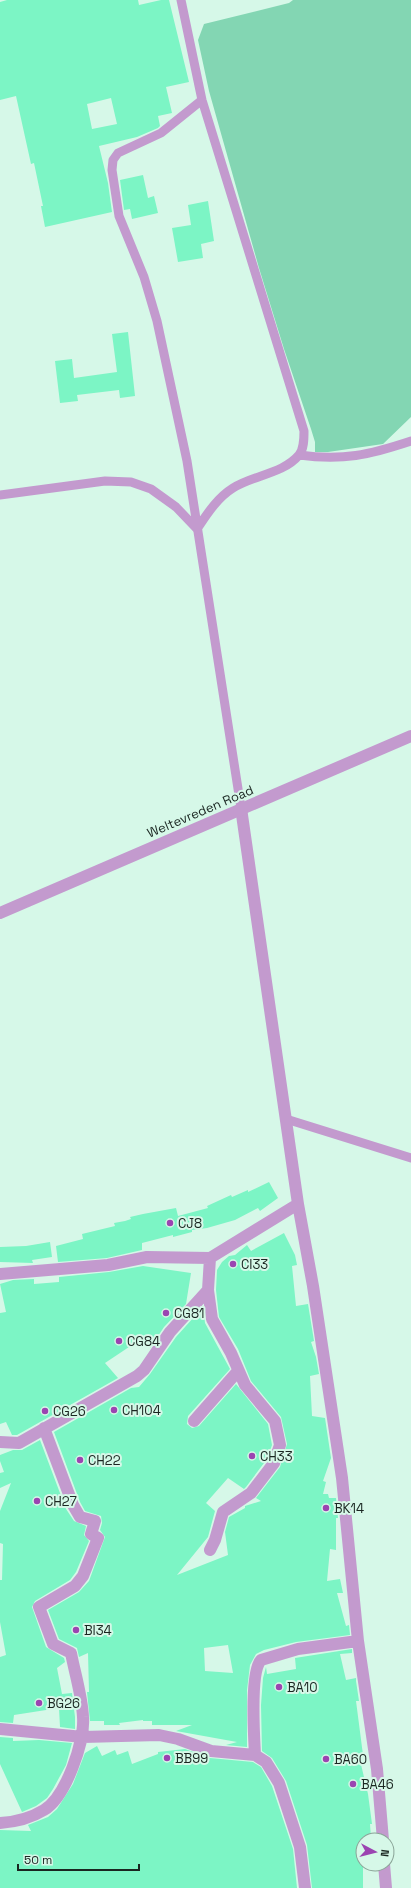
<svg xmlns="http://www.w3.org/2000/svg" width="411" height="1888" font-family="'Space Grotesk',sans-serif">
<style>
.green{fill:#83d6b3}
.building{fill:#7cf5c5;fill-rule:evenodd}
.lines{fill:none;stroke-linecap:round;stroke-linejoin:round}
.service{stroke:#c39ace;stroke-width:9}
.minor{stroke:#c39ace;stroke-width:12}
.tertiary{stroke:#c39ace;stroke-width:12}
.poi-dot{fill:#9b44b1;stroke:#d6f8e8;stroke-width:1.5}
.labels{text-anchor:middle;stroke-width:4;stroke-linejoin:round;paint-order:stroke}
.street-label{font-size:13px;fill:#1a2621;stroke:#d6f8e8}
.poi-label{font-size:13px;fill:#1a2621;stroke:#d6f8e8;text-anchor:start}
</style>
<rect width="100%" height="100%" fill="#d6f8e8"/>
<!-- green -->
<path class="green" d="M293,0H411V417L383,444L328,452H315V442L311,429L284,349L259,268L209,91L198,40L204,24L289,3Z"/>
<!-- building -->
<path class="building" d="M7,0H138L139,5L161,0H169L189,82L166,87L172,113L158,116L160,126L158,128L137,137L99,146L108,183L112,212L45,227L41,206H43L34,163L31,164L16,96L0,100V2ZM111,98L117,124L92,129L87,104Z
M143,175L148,198L154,196L158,213L132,219L130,209L124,210L120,180Z
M208,201L214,241L201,244L203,258L178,262L172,228L191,225L188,205Z
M128,332L135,396L120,398L119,390L77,395L78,401L60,403L55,361L72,359L74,378L117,372L112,334Z
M269,1182L278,1198L260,1211L258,1208L235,1220L207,1228L192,1230V1232L173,1237V1235L142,1243V1250L107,1258L58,1262L56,1246L83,1239L82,1234L115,1226L114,1223L125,1221L131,1219L130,1217L143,1214L176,1208L178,1216L208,1208L207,1206L231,1195L232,1197L248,1190V1192Z
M284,1233L295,1255L297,1265L292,1266L296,1306L308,1304L314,1341L311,1342L316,1357L319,1374L310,1376L312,1416L325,1418L331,1458L323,1481L326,1482L323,1494H328L329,1498H336L338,1518H336V1550L330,1549L327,1581L340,1579L343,1593H337L346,1626L349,1625L350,1635L296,1642L264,1650L256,1654L250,1665L247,1690V1747L226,1745L237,1742L176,1731L192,1725H152V1721H143V1720L119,1723L120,1725H104V1721H90L87,1692H89L88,1653L79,1657L77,1648L59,1639L48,1610L79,1592L89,1581L105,1537L100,1530L102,1523L101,1516L85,1511L80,1502L54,1432L131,1388L139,1387L150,1374L176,1337L203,1307L205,1323L230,1369L188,1416L187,1424L192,1428L199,1426L236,1384L268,1424L272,1445L267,1459L246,1487L244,1489L228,1478L206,1503L215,1511L208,1537L177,1575L228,1555L225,1532L229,1517L245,1508V1506L261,1501L256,1498L280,1467L287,1444L281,1417L251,1381L238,1349L219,1317L216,1290L217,1270L222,1262L229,1256L235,1255L247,1245L251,1251ZM228,1645L233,1673L205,1671L204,1648Z
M50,1242L52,1257L32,1260L33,1263L0,1262V1247L26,1246Z
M143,1266L191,1273L186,1304L164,1327L150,1348L141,1339L105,1363L118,1378L17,1435H12L6,1422L0,1424V1313L6,1312L0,1284L13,1280L34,1279V1284L59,1282V1277L109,1272Z
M40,1440L66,1509L74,1521L86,1526L84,1535L89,1541L76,1572L70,1580L35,1601L32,1607L46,1647L64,1658L65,1662L57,1668L62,1694L72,1693L75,1717V1729L60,1727L59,1708L14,1715L13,1723L0,1722V1657L6,1655L0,1622V1580H2L3,1544L0,1543V1511L11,1483L0,1488V1473L4,1472L0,1461V1455L13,1450H22Z
M352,1649V1653L340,1654L346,1680L356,1678V1681L359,1701H356L363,1755L359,1756L368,1794L372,1824H370L371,1838L363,1840V1888H312L307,1845L286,1781L272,1758L262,1751L261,1705L263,1678L266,1667L267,1674L296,1669L295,1658Z
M0,1737L13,1738V1741L39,1740L72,1743L66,1765L53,1789L47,1798L36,1806L22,1812L0,1764Z
M97,1746L102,1756L115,1750L117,1755L128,1751L132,1764L158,1754V1752L185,1749L210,1758L253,1762L261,1767L272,1786L293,1849L297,1888H0V1830L31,1831L28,1825L48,1817L57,1809L73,1784L85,1753Z"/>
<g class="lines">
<!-- service -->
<path class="service" d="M181,0L202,100L304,431C304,439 304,449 299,455C283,474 253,475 233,488C217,498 207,514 197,529
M202,100L161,133L118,153L113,160L112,170L119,216L144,277L157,321L187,461L241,808
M299,455C343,461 369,455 411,441
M0,495L105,481L131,482L151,489L176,507L197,529
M286,1119L411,1158"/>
<!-- minor -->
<path class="minor" d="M241,808L298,1204L313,1286L342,1478L358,1641L377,1769L383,1840
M0,1274L108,1265L147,1257L210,1258L298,1204
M194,1421L238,1371
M0,1442L19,1443L137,1376L144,1370L170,1332L208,1290
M210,1550L215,1540L223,1512L251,1493L274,1463L280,1445L275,1421L245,1385L231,1353L212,1319L208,1290L210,1258
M0,1729L83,1737L159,1735L178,1739L211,1751L255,1755L266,1762L279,1783L300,1847L305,1888
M255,1755C254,1736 250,1672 261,1660L298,1649L358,1641
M0,1823C15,1822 31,1818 44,1810C66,1797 85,1741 83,1717C82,1696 75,1674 71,1653L53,1644L39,1607L75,1586L83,1576L98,1538L91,1534L95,1521L80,1517L73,1505L44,1428
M384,1864L386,1888"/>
<!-- tertiary -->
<path class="tertiary" d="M0,913L411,736"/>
</g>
<!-- markers -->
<g class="poi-dot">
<circle cx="170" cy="1223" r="4"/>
<circle cx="233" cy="1264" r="4"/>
<circle cx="166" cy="1313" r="4"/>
<circle cx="119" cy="1341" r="4"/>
<circle cx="114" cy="1410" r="4"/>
<circle cx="45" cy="1411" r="4"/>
<circle cx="252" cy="1456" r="4"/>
<circle cx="80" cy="1460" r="4"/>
<circle cx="37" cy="1501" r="4"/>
<circle cx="326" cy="1508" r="4"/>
<circle cx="76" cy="1630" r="4"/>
<circle cx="279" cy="1687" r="4"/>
<circle cx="39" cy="1703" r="4"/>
<circle cx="167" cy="1758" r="4"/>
<circle cx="326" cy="1759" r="4"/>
<circle cx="353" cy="1784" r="4"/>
</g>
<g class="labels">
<!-- street labels -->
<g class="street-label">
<text transform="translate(200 811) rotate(-23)" y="5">Weltevreden Road</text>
</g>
<!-- poi labels -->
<g class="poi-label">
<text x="178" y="1228">CJ8</text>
<text x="241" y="1269">CI33</text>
<text x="174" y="1318">CG81</text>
<text x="127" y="1346">CG84</text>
<text x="122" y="1415">CH104</text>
<text x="53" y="1416">CG26</text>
<text x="260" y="1461">CH33</text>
<text x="88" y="1465">CH22</text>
<text x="45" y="1506">CH27</text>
<text x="334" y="1513">BK14</text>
<text x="84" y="1635">BI34</text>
<text x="287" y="1692">BA10</text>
<text x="47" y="1708">BG26</text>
<text x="175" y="1763">BB99</text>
<text x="334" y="1764">BA60</text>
<text x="361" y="1789">BA46</text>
</g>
</g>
<!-- north arrow -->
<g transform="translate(375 1852) rotate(97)"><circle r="19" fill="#d6f8e8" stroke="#8ba498"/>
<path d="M0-3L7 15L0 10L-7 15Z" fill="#9b44b1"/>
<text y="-6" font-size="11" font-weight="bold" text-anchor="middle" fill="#1a2621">N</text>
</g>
<!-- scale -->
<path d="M18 1864v6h121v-6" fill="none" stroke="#1a2621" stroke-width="2"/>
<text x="24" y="1864" font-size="12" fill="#1a2621" stroke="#d6f8e8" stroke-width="3" paint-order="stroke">50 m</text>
</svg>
